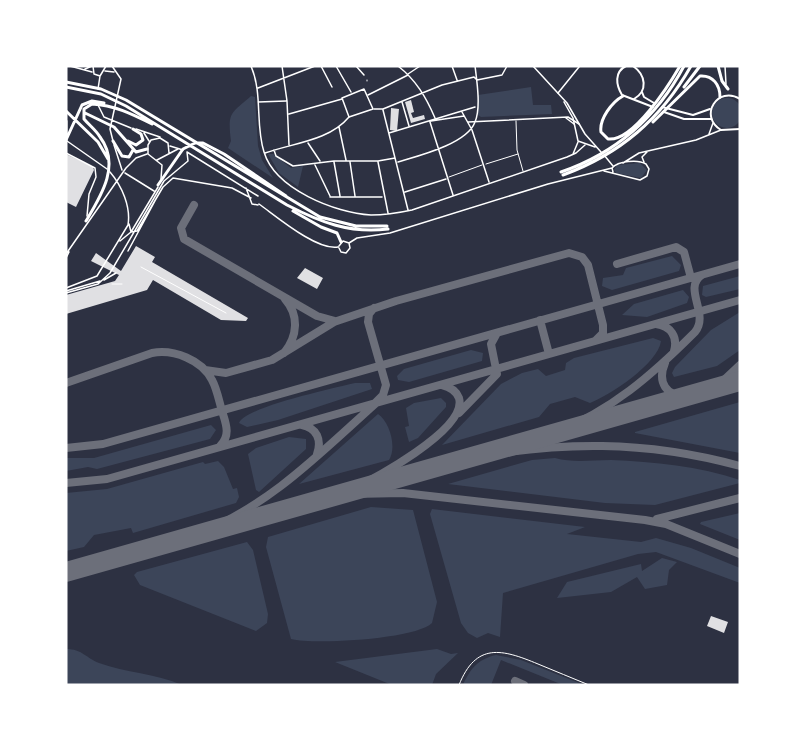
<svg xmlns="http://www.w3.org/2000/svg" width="806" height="751" font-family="Commissioner,sans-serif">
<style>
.green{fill:#3c4559}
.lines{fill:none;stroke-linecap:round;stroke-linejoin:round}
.taxiway{stroke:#6c6f7a;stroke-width:8}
.runway{stroke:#6c6f7a;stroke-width:20}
.building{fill:#e0e0e3}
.path{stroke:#fff;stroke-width:1}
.service{stroke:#fff;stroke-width:1}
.pedestrian{stroke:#fff;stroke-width:1}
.minor{stroke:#fff;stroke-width:1.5}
.tertiary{stroke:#fff;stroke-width:1.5}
.secondary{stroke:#fff;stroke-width:2}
.primary{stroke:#fff;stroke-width:2}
.motorway{stroke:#fff;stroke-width:3}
</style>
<rect width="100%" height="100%" fill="#2d3142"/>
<!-- green -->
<path class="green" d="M531,87L533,105H551L552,114L481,117L478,115V95Z
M251,96L255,97L258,146L262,160L273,178L228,148L231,141C227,111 232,113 251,96Z
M712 113a15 15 0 1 1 30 0a15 15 0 1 1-30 0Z
M268,154H273L291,168L303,166L298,187L279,173Z
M640,163L647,170L641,178L616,173L614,170L617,165Z
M672,256L681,265L679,271L612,290L602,286L603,278L623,275L626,268Z
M740,276V289L706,297L702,295L703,286Z
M683,290L689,297L687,303L647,317L622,315L634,304Z
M740,312V350L717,366L674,377L672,373L675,367L711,330Z
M653,338L661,341C658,364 610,395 590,403L575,397L550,404L539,417L442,445L501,384L522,373L538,369L546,376L565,370L566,363L574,358Z
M471,350L483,353L482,361L409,382L398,380L397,376L404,369Z
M355,383H370L372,389L278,420L247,427L239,423C245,407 335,388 355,383Z
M441,398L446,403V407L418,438L409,442L405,427L409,426L406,408L414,403Z
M740,402V453L635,433V432Z
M378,414C390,422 397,448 389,460L299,484Z
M211,425L216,430L210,439L97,469L88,467L66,471V458H94Z
M289,437L306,439V449L259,492L256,490L248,454L256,448Z
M555,458C573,463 591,460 611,460C654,462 699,466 740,480V483L655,505L605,503L448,484L532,460Z
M218,461L224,467L233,489L237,488L239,497L236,503L133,533L131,528L94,535L84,547L66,551V493L107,489L203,462L205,464Z
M371,507L413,510L437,602L432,623C416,639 316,645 291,639L266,547L268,537Z
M432,509L585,527L567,534L641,542L656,538L691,548L740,568V583L656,552L638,554L503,593L500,637L488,633L477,638L468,633L461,623L430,514Z
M740,513V540L700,524L701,522Z
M247,542L253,550L268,614L267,623L256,631L140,585L134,575L137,572Z
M662,558L677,562L669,570L667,585L645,589L637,577L611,592L557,598L567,582L641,564L642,571Z
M66,649C82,649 86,658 99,663C126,673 155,673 182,685H66Z
M437,649L451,654L458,653L436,674L432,685H392L335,662Z
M496,655L521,660L584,685H563L501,660L491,685H463C470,669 478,659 496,655Z"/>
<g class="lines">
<!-- taxiway -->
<path class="taxiway" d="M194,205L181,228L184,239L317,316L335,321
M617,264L676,247L684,252L691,278
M374,308L369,314L368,322L386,385L383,395L376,402
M540,320L549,354
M656,324C671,326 678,337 674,351
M284,353C298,336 299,315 285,299
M665,363C657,382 666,397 687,396
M205,370L226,373L272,360L334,322L396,301L569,253L582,257L588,265L603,325V333L596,340
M66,383L152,353C174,349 202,360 212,380C217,389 219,401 222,411C226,424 231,435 220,446
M697,393L723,381L740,365
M459,413L497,374L491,344L497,333
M302,425C317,428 322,440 317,454
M554,433C611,411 652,375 695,332C710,314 682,288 702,275
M66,448L103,444L740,264
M464,459C560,441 645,440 740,466
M66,483L107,479L740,300
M347,492C370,481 468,430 459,398C456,390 450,387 442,385
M322,499L352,494L403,493L645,520L666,524L740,554
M657,519L740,498
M199,534C272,503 317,456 375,404
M515,681L524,685"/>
<!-- runway -->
<path class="runway" d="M66,572L740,381"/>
</g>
<!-- building -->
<path class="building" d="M411,100L414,112L411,113L413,118L424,115L425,119L411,123L405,102Z
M391,108L399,109L397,131L390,130Z
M66,154L93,167L94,170L76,207L66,202Z
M136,246L155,257L152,262L248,318L246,321L221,320L153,280L147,290L66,314V295L115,281L119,275L91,261L96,253L121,271Z
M305,268L323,278L317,289L297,278Z
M711,616L728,622L724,633L707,626Z"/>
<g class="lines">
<!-- path -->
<path class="path" d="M141,267L226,313
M112,284H122"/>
<!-- service -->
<path class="service" d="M459,685C476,642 502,649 538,664C555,671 572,678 589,685"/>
<!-- pedestrian -->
<path class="pedestrian" d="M367,81V80
M516,121L517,150L523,171
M486,164L518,154
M449,177L482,165"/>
<!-- minor -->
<path class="minor" d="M251,66C263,94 255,124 264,152C275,189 335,213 371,215C385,215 398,213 412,210L567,157L576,153L585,145
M282,66L287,101L289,145
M321,66L332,87
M356,66L364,75
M398,66C416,80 426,97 435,118
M452,66L457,80
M258,88L315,66
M558,93L579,67
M368,95L408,75
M258,102L286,101
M402,102L409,126
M374,109H383L442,85L474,77L477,80L502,75L507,66
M383,110L408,210
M462,112L472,130L489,182
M289,114L342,99
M566,118L574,124
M431,121L464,116
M430,122L453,195
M468,122L568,117L579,124
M339,127L346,160
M389,133L475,107
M308,143L320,161
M274,150L276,156L293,166L334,161H378L395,158
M265,153C293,143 329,141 349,117
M573,154L578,142
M334,162L340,196
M350,162L355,196
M378,162L388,213
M398,162C418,156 467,144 475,122C481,108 477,82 475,66
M315,165L330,196
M405,192L446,179
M330,197H382"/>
<!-- tertiary -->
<path class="tertiary" d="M70,66L92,72
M93,66L94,74L100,76L106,66
M112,66L121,79L110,129L113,141
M336,66L351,92
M533,66L567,103L585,134L601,152
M725,66L726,84
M85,69L92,66
M105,71L114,72
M408,74L420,66
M98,89L100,76
M364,89L373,109L349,117L342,98Z
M564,102L573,118L578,141L595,147
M98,105L104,117L131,128
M136,129L160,137
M144,133L149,141
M709,134L713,123
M67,141L107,169
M114,145L122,170
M170,146L183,150
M187,152L258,196
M66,153L95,168L96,177L89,194L87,216
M604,155L613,166
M157,160L178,149
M644,162L642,157L647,152
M623,163L639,153L696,140L721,130
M604,171L640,180L647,176L649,169L646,164C638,159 618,161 612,168L613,172
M125,173L154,191
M161,179L162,165L148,154V145L151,140L160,138L168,143L169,153
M246,188L252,204L258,205
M259,204C276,216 317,251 338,247
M129,224L131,232L137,231L163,187L173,178L232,188L251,198
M120,241L131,232L158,187
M349,243L357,238L390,233L548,184L612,168
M339,246L343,241L349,243
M339,248L341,252L346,253L350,248L349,243
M128,251L156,199
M66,254L126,168L136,158L147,154
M66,258L69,252
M104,280L116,273
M66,288L97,276L128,225C131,207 122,186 110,172
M66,291L100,281
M66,293L98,284L110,273L164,181L188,161L187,152"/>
<!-- secondary -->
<path class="secondary" d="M626,66C614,72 616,85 622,95L653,107
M633,66C646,75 648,91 634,99
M642,92L644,97L654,103
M662,107L693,115L710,109
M664,112L684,119H711"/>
<!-- primary -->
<path class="primary" d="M740,99C718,85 698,116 721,130L740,129"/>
<!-- motorway -->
<path class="motorway" d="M718,66L722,81L728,89
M66,82L101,89L126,100L320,217L356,226H387
M66,87L101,94L126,106L287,205C320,222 350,234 388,229
M684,87L700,66
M623,96C612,102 599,119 601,132L608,139C633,142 669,85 680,66
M66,111L98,142L108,159
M85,113L114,127L136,152L147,149
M66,121V133
M653,122L700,76C713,75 720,85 720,97
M66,140L82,105L92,101L104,103
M113,141L122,156L129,157L133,150
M128,141L136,145L143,140L141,134L133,129
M561,172C616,153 657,117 684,66
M563,175C620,154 661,119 691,66
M158,185L183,149L195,143H203L224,154L286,196
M293,211L321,227L337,233L341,242
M86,221C101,196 121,165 100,137C96,130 89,125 84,119V109L92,104C114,105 132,114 152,124"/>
</g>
<!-- border -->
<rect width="806" height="751" fill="none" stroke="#ffffff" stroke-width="135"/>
</svg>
